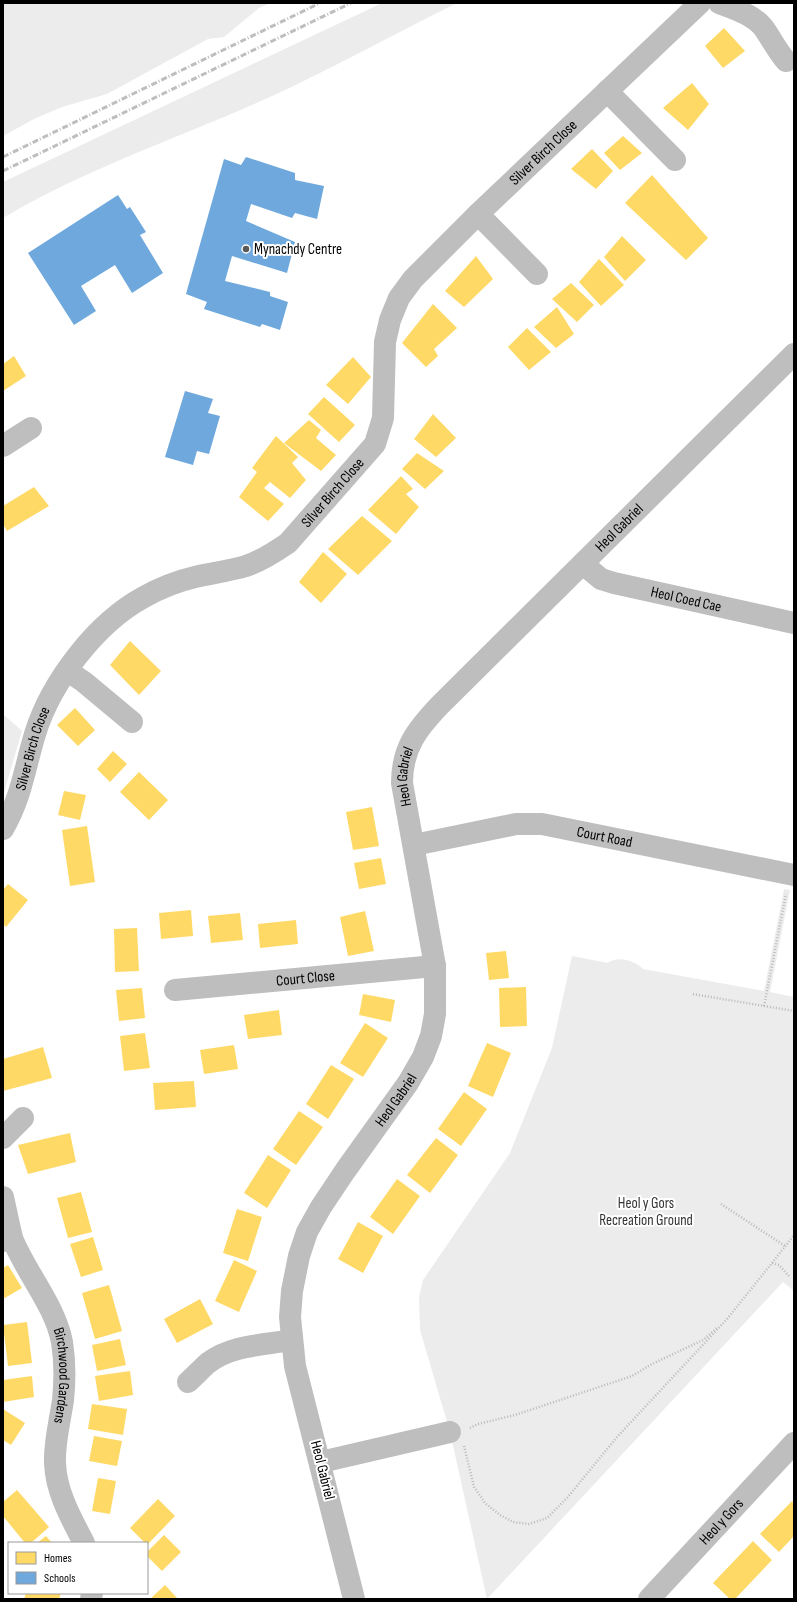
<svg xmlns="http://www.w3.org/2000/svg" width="797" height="1602" font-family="'Sofia Sans Condensed',sans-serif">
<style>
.green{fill:#ececec}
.homes{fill:#ffd966}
.schools{fill:#6fa8dc}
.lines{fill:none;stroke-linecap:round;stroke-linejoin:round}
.path{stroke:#b9b9b9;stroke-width:2.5;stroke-dasharray:1 2;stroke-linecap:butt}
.minor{stroke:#bebebe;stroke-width:22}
.rail{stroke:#bebebe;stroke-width:3;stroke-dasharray:6 2 1 2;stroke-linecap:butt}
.poi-dot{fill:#595959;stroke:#fff;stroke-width:1.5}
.labels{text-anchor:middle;stroke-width:4;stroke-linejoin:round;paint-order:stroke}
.street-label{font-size:15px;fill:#000;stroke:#fff}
.poi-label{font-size:15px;fill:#000;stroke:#fff;text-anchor:start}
.park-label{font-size:15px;fill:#333;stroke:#fff}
</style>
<rect width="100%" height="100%" fill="#fff"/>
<!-- green -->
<path class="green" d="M3,3H270L259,8L224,37L208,39L107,94L62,107L36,118L3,136Z
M382,3H457C394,34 333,68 270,97C181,137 87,168 3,218V182Z
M3,714L22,731L3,796Z
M784,889L790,890L770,992L794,997V1291L783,1282L487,1599L450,1432L420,1330L419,1297L423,1280L510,1153L552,1048L572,956L608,963C617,955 636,961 643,969L764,991Z"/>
<!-- homes -->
<path class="homes" d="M724,28L745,51L723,68L705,46Z
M692,83L709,104L688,130L663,108Z
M623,136L642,153L620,170L604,153Z
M592,149L613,171L596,189L571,169Z
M652,175L708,238L686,260L625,203Z
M622,236L646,260L625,281L604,257Z
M476,256L493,279L464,307L445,291Z
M599,259L624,285L601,306L579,282Z
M571,283L594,305L577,322L552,299Z
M433,304L457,328L434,349L438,356L426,367L402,343Z
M557,307L574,334L556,348L534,327Z
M527,328L551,352L529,370L508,347Z
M14,356L26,376L3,391V364Z
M353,357L371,377L348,404L326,385Z
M324,397L355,425L339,442L308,414Z
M433,414L456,438L436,457L414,439Z
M309,420L321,430L316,438L336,455L321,471L284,443Z
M276,436L298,457L292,463L306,480L290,498L270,482L264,488L284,504L268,521L239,497L257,472L252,468Z
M417,453L444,471L425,489L402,469Z
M401,476L413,489L406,494L419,507L396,534L368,510Z
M34,487L49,506L7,531L3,524V506Z
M362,516L392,541L358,575L328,549Z
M323,552L347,574L321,603L299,582Z
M130,641L161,671L139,695L110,665Z
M75,708L95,730L78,746L57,725Z
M113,751L127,764L110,782L97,769Z
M139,772L168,800L149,820L120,792Z
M64,791L86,795L80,820L58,815Z
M372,807L379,846L353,850L346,812Z
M87,826L95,882L70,886L62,830Z
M381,858L386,884L359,889L354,863Z
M8,884L28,900L6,927L3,924V890Z
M191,910L193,936L161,939L159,913Z
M365,911L374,951L348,956L340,917Z
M240,913L243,940L211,943L208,916Z
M296,920L298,944L260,948L258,924Z
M137,928L139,971L115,972L114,929Z
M506,951L509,978L489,980L486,953Z
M526,987L527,1026L500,1027L499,988Z
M142,988L145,1018L119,1021L116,990Z
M363,994L395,1000L391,1022L359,1015Z
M279,1010L282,1035L248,1039L244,1015Z
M365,1023L388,1038L363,1077L340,1063Z
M145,1033L150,1068L124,1071L120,1036Z
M487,1043L511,1053L493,1097L468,1086Z
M234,1045L238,1069L204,1074L200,1050Z
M43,1047L52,1078L3,1091V1059Z
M331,1065L354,1079L328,1119L306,1104Z
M194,1081L196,1107L155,1110L153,1083Z
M464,1092L487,1109L461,1146L438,1129Z
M299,1111L323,1127L296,1165L273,1149Z
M70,1133L76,1162L28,1174L18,1145Z
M436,1138L458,1155L430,1193L407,1175Z
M268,1155L291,1170L267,1208L244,1193Z
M397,1179L420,1196L393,1234L370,1217Z
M81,1192L92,1232L68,1238L57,1198Z
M237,1209L262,1217L248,1261L223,1253Z
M358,1222L383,1236L363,1273L338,1259Z
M93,1237L103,1270L81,1277L70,1244Z
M234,1260L257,1271L239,1312L215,1301Z
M8,1265L22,1288L3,1299V1268Z
M109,1285L122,1331L95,1339L82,1293Z
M200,1299L213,1324L177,1343L164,1319Z
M27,1322L32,1363L8,1366L3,1325Z
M120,1339L126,1365L97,1371L92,1345Z
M130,1371L133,1395L99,1401L95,1376Z
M32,1376L34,1397L3,1402V1380Z
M92,1404L127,1409L123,1435L88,1429Z
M3,1409L25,1423L11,1445L3,1440Z
M94,1436L122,1441L117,1466L89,1461Z
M98,1478L116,1481L110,1514L92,1511Z
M17,1490L49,1527L31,1543H25L3,1516V1502Z
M158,1499L175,1516L147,1545L130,1528Z
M792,1501L794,1503V1536L779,1552L760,1534Z
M164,1535L181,1552L162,1571L147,1556V1552Z
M46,1536L52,1543H37Z
M753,1541L772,1560L735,1599H730L713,1583Z
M165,1585L178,1599H150Z
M26,1593H61L59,1599H24Z"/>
<!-- schools -->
<path class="schools" d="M246,157L295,173V180L324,186L317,219L295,213L292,218L251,204L246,221L295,242L287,273L232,256L225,281L270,292V296L288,302L280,330L262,324L260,327L204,309L207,302L186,294L224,159L241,165Z
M118,195L127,209L130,207L146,232L140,235L163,273L132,293L115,265L81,286L96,311L74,325L28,253Z
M185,391L213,399L208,413L220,416L209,454L197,451L193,465L165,457Z"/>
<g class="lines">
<!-- path -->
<path class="path" d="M693,994L794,1011
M764,1006L786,894
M721,1204L785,1246
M772,1263L794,1235
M727,1319L772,1263L779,1265L789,1276
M470,1428L478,1424L515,1415L632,1376L652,1364L703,1340L717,1328
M464,1446L474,1487L485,1503L500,1515L513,1522L529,1524L547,1518L567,1498L617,1437L727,1319"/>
<!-- minor -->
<g class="minor">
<path d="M719,3C734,9 752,14 763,27C771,38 776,49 786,61"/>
<path d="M607,91L675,160"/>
<path d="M478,214L537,274"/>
<path d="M3,446L31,428"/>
<path id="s1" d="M583,564L601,579L614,583L794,623"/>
<path d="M68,671L84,682L132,722"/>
<path id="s2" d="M3,829C21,799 25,767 35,734C51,682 96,623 144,597C160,588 178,581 195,577C212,573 229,571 246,566C261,561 275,552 288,543L375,444L383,418L385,342L390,320L399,298L413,279L478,214L700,3"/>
<path id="s3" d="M414,845L516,824H542L794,875"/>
<path id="s4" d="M175,990L435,966"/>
<path d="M3,1138L23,1118"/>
<path d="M3,1197L12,1238"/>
<path id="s5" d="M3,1241L12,1238C26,1273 55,1305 62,1342C65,1361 65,1381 63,1400C60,1421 54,1443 55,1463C56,1492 71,1518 84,1543"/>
<path d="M188,1382C195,1376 201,1369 208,1363C231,1345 264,1345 292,1340"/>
<path d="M321,1462L450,1432"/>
<path d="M91,1599L92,1593"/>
<path id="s6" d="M354,1599L295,1366L290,1317L292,1291L299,1256L307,1232L321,1207L345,1171L408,1083L423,1057L431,1036L435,1014V966L402,783C402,748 417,729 440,705L794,354"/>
<path id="s7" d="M649,1599L794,1443"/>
</g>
<!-- rail -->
<path class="rail" d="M3,157L320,3
M3,171L351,3"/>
</g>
<!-- markers -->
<circle class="poi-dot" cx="246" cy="249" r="4"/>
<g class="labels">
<!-- street labels -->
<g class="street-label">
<text dy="5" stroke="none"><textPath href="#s2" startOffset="921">Silver Birch Close</textPath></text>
<text dy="5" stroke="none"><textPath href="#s2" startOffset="502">Silver Birch Close</textPath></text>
<text dy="5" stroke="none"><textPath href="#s6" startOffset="1207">Heol Gabriel</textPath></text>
<text dy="5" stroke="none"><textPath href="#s1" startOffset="111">Heol Coed Cae</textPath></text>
<text dy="5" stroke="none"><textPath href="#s2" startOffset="86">Silver Birch Close</textPath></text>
<text dy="5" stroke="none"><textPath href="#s6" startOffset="872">Heol Gabriel</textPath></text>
<text dy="5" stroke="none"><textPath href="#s3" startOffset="194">Court Road</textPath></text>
<text dy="5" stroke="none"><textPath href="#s4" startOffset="131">Court Close</textPath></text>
<text dy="5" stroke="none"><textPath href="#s6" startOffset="536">Heol Gabriel</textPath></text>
<text dy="5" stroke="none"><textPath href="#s5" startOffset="159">Birchwood Gardens</textPath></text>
<text transform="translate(323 1470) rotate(76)" y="5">Heol Gabriel</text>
<text dy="5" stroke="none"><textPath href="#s7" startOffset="106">Heol y Gors</textPath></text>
</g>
<!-- poi labels -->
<g class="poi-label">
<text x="254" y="254">Mynachdy Centre</text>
</g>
<!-- park labels -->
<g class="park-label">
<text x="646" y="1208">Heol y Gors<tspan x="646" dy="17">Recreation Ground</tspan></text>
</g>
</g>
<!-- border -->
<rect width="797" height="1602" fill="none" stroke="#000000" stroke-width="8"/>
<!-- legend -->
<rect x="8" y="1542" width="140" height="52" fill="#ffffff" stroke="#999999"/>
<rect x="16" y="1552" width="20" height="12" fill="#ffd966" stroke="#999999"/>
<text x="44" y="1562" font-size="12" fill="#000000">Homes</text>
<rect x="16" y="1572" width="20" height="12" fill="#6fa8dc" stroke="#999999"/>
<text x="44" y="1582" font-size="12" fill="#000000">Schools</text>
</svg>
